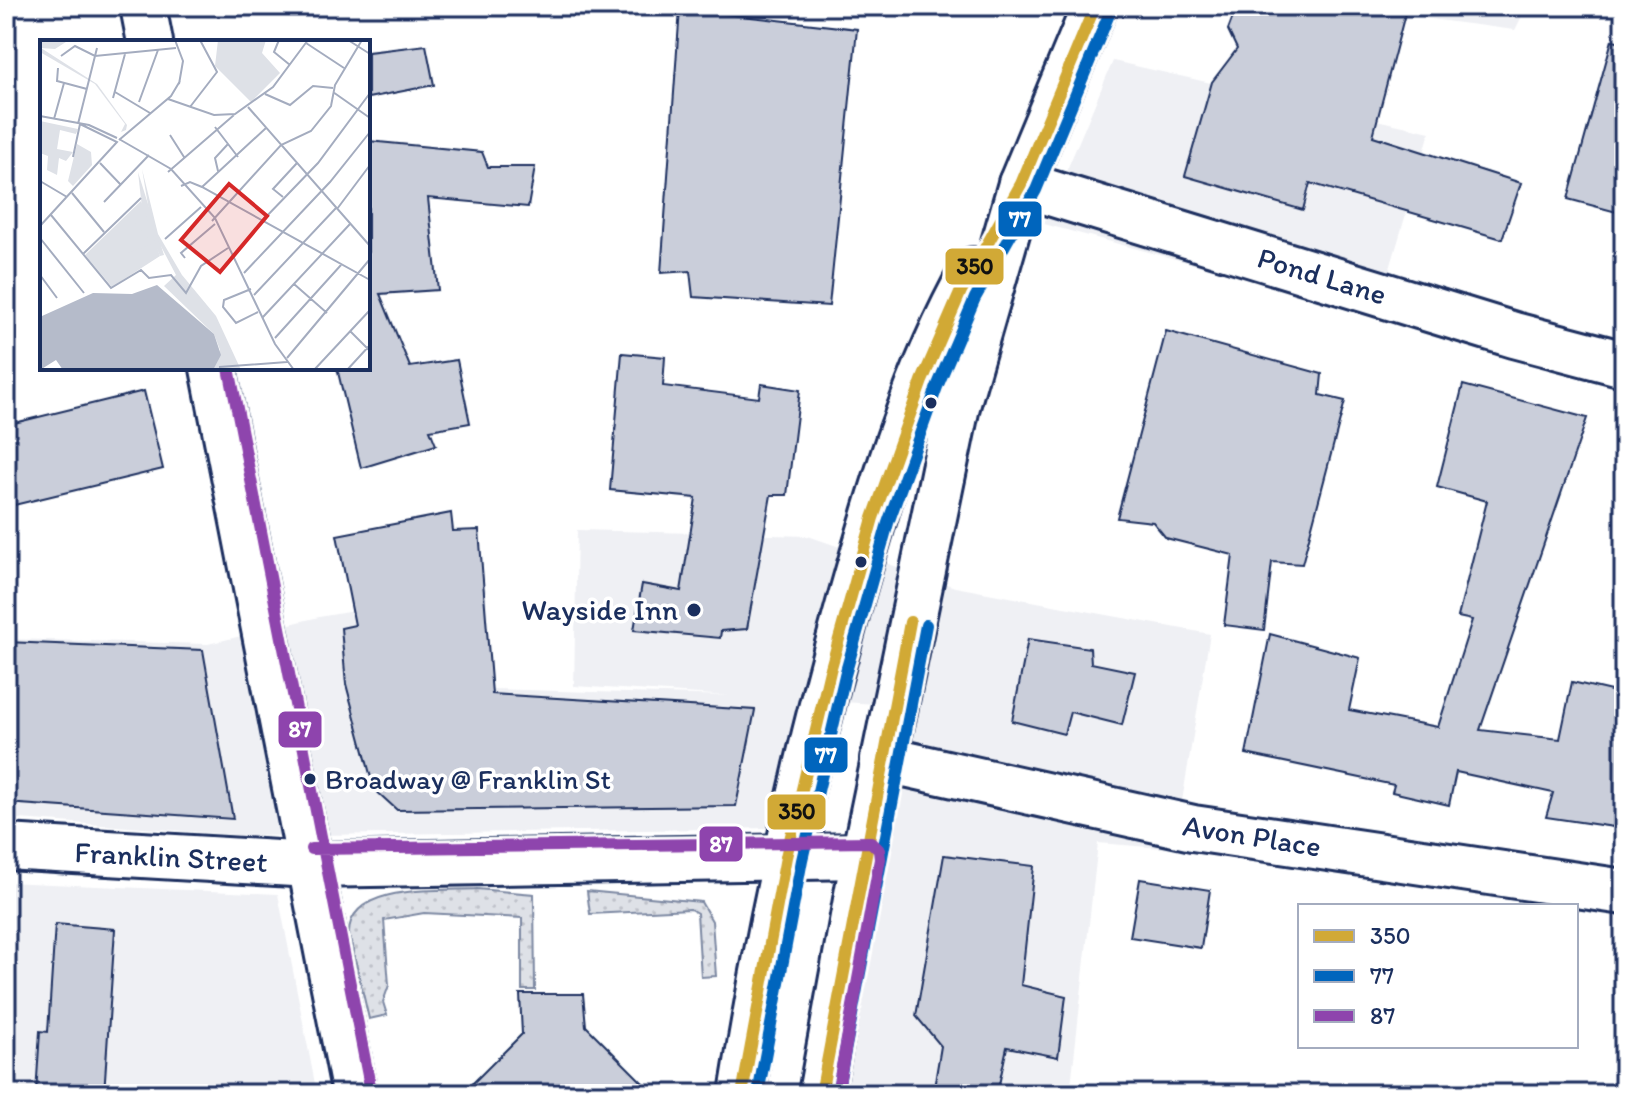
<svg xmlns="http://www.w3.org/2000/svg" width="1630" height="1100" font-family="Itim,sans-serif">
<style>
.built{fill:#eff0f4}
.grass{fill:url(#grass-dots);stroke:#7c88a2;stroke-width:2}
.building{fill:#caceda;stroke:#1b2f5e;stroke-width:2}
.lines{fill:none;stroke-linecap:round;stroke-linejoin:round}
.minor-casing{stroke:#1b2f5e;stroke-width:50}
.major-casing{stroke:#1b2f5e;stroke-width:50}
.highway-casing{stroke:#1b2f5e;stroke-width:50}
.minor{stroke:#fff;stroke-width:44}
.major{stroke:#fff;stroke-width:44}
.highway{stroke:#fff;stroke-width:44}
.bus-1-casing{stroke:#fff;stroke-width:18}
.bus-2-casing{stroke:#fff;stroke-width:18}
.bus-3-casing{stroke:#fff;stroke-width:18}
.bus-1{stroke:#d1a936;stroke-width:12}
.bus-2{stroke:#0065bd;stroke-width:12}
.bus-3{stroke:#8e44ad;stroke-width:12}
.bus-dot{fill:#1b2f5e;stroke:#fff;stroke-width:3}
.labels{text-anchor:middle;stroke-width:7;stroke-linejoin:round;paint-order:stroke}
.bus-label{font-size:28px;fill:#1b2f5e;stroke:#fff;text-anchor:start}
.street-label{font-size:30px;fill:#1b2f5e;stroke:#fff}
.poi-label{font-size:30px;fill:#1b2f5e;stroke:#fff;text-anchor:end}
.inset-road{fill:none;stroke:#a4acbf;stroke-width:2}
.view{fill:#d62828;fill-opacity:0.15;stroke:#d62828;stroke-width:4}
.inset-edge{fill:none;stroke:#1b2f5e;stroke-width:4}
.line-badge{stroke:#fff;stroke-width:3}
.badge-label{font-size:22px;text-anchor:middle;font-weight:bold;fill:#fff}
.pale-badge-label{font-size:22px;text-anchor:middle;font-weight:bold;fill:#111}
</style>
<defs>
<pattern id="grass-dots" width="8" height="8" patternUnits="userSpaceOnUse" patternTransform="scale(2)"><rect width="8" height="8" fill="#dee1e7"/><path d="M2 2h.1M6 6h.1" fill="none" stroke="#bec1c9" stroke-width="1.8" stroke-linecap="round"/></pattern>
</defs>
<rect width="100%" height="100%" fill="#fff"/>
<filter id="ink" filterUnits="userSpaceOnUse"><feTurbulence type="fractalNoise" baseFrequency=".0125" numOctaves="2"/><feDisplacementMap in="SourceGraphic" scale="16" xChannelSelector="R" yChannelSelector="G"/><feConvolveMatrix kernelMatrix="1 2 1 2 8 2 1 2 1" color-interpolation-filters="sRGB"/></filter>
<g filter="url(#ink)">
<!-- built -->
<path class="built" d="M1330,6H1527L1515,30Z
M1113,61L1430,132L1377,313L1044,224Z
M577,530L808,536L955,587L1210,634L1174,849L1098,843L1070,1094H843L917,706L802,700L773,828L252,836L6,818V639L208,644L319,617L486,588L491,689L730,696L574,686Z
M6,882L278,894L317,1094H6Z"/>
<!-- grass -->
<path class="grass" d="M477,889L534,894L535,990H522V918L424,913L384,920L389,985L383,1002L387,1015L369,1019L349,933C349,883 442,891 477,889Z
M587,891L701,902L712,921L716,976L701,977L697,913L690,909L590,914Z"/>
<!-- building -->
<path class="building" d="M1250,6H1407L1373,136L1521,183L1502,239L1310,183L1303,210L1185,176L1212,82L1237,49L1228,30L1236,9Z
M680,9L857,29L829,306L693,297L690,271L661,273Z
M1612,40L1624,42V214L1568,199Z
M426,45L434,85L368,98V52Z
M368,141L482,152L488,167H535L528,207L428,198L438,290L380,294L410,367L457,360L470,423L430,430L436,445L361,468L337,368H368Z
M1166,331L1322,374L1320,395L1345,401L1302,564L1272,562L1264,630L1224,625L1233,555L1166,538L1153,522L1117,518Z
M622,353L665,357L663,386L759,398L761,384L800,390L787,495H771L747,629L721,631L720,638L634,630L642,584L681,591L696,498L610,490Z
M1463,385L1587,418L1480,730L1560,739L1572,682L1624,694V778L1614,827L1546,817L1553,793L1456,772L1449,805L1392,792L1394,785L1246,754L1270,634L1360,658L1349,710L1438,727L1472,620L1458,617L1487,501L1437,487Z
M144,391L163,469L6,507V425Z
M451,513L453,531L479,530L492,694L755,710L736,806L397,810L374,789L346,684L341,628L355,625L337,535Z
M1028,639L1090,648L1091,663L1135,672L1122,725L1070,712L1064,734L1012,721Z
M6,642L203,650L233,819L6,803Z
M944,855L1034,866L1021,985L1066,996L1058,1057L1007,1047L997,1094H933L941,1046L916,1016Z
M1140,879L1210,890L1201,948L1130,937Z
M55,924L115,929L104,1094H36L40,1031L48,1032Z
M520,994H583L586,1026L654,1094H462L522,1034Z"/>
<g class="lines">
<!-- minor casing -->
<g class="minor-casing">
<path id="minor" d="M1021,184L1514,335L1624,364
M883,759L1193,828L1624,892
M6,847L311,865L864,856"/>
</g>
<!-- major casing -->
<g class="major-casing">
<path id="major" d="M143,6L150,42
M213,368L355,1094"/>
</g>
<!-- highway casing -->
<g class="highway-casing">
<path id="highway" d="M742,1094C768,929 804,765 849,604C881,490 915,373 973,270
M821,1094L864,856L957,406L1021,184L1095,6"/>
</g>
<!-- minor -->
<use href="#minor" class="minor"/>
<!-- major -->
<use href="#major" class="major"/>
<!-- highway -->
<use href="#highway" class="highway"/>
<!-- bus-1 casing -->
<g class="bus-1-casing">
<path id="bus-1" d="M742,1094L786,857L830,671L873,518L922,381L961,291L1021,184L1095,6
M821,1094L910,622"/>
</g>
<!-- bus-2 casing -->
<g class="bus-2-casing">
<path id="bus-2" d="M758,1094L802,860L845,675L888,523L937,387L975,298L1036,190L1110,12
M837,1094L926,625"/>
</g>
<!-- bus-3 casing -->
<g class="bus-3-casing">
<path id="bus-3" d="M229,368L371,1091
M311,849L871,842L879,850L880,859L837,1094"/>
</g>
<!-- bus-1 -->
<use href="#bus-1" class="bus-1"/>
<!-- bus-2 -->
<use href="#bus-2" class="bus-2"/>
<!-- bus-3 -->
<use href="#bus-3" class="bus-3"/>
</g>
</g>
<!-- markers -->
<g class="bus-dot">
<circle cx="931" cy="403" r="7"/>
<circle cx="861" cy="562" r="7"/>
<circle cx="694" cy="610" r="8"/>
<circle cx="310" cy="779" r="7"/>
</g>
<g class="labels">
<!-- bus labels -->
<g class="bus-label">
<text x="325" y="789">Broadway @ Franklin St</text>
</g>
<!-- street labels -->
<g class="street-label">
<text transform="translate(1322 276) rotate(17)" y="10">Pond Lane</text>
<text transform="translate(1252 836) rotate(9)" y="10">Avon Place</text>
<text transform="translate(171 857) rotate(3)" y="10">Franklin Street</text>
</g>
<!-- poi labels -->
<g class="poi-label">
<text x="678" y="620">Wayside Inn</text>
</g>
</g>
<!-- overview -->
<g transform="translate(40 40)">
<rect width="330" height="330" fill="#fff"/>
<path d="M98,132L124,215L120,216L103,177Z" fill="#dee1e7"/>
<path d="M178,0H226L222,13L240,33L211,62L175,26ZM37,104L51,112L52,125L33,146L28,141Z" fill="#dee1e7"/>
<path d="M0,0H29L15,9L1,8L57,44L84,81L87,85L86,90L81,92L85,84L55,44L0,12ZM0,81L38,89L36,94L20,90L17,109L33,112L26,121L19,118L17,135L7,130L8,116L0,113ZM102,129L118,194L142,235L176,276L201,330H173L180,310L174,294L124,246L136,235L112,189ZM101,161L120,216L72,247L45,215Z" fill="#dee1e7"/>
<path d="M95,183L113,204L87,213L74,202Z" fill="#dee1e7"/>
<path d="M117,245L174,294L181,315L173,330H23L16,320L0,330L2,276L53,253L92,254Z" fill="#b5bbca"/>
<path class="inset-road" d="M135,0L143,21L139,44M239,0L234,12L250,25M308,0L330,14M266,3L304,28M21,16L35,6L55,16L136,8M18,28L17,41L47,49M75,52L110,73M293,52L330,78M225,54L250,65L273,46L293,48M73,58L85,14M128,59L174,75L195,74L233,47L268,0M99,62L118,10M150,67L177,32L160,0M208,67L330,206M0,76L49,85L77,98M14,79L24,43M38,84L57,8M175,87L198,117M130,95L144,117M79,99L131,129L175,178L235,304L254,330M79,100L131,56L140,41M33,117L40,84M60,123L81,145M178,131L175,118L188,104M128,132L194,75M0,141L27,157M141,146L150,142L162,147L330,240M162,147L226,88M32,153L64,192M243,157L233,149L257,123M64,162L109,115M297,169L330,125M11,175L71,248L101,230L109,238L131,235L146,253L161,226L188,208M223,180L278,123L330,53M172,181L241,105L271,91L291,66L295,45L322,0M0,186L77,102L40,84M0,198L44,253M125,199L161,167M43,214L101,158M145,218L141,213L175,184M204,233L290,142L330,92M0,235L17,258M254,244L287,273M211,249L184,260L183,267L196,283L218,272M214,255L296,168M223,277L310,184M310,291L330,311M235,298L301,225M247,318L330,219M184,327H179L247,322M274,330L330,270M307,330L330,305"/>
<path class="view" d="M189,144L227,176L180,232L141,200Z"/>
<rect width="330" height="330" class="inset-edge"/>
</g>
<g class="line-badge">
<rect x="997" y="200" width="46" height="38" rx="8" fill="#0065bd"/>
<rect x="944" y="247" width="61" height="39" rx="8" fill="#d1a936"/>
<rect x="277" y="710" width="46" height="39" rx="8" fill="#8e44ad"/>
<rect x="803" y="736" width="46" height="38" rx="8" fill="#0065bd"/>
<rect x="766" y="793" width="61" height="38" rx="8" fill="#d1a936"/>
<rect x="698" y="825" width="46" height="38" rx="8" fill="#8e44ad"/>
</g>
<g class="badge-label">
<text x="1020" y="227">77</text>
<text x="300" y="737">87</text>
<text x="826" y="763">77</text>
<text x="721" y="852">87</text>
</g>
<g class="pale-badge-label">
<text x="975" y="274">350</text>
<text x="797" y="819">350</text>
</g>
<!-- margin -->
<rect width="1630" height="1100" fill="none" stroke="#fff" stroke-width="32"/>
<rect x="16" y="16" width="1598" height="1068" fill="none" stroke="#1b2f5e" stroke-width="3" filter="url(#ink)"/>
<!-- legend -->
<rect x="1298" y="904" width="280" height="144" fill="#ffffff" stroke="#a4acbf" stroke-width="2"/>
<rect x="1314" y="930" width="40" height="12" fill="#d1a936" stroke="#a4acbf" stroke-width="2"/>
<text x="1370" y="944" font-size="24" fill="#1b2f5e">350</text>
<rect x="1314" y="970" width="40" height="12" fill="#0065bd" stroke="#a4acbf" stroke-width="2"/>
<text x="1370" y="984" font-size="24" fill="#1b2f5e">77</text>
<rect x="1314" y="1010" width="40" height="12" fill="#8e44ad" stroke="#a4acbf" stroke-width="2"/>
<text x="1370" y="1024" font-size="24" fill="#1b2f5e">87</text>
</svg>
